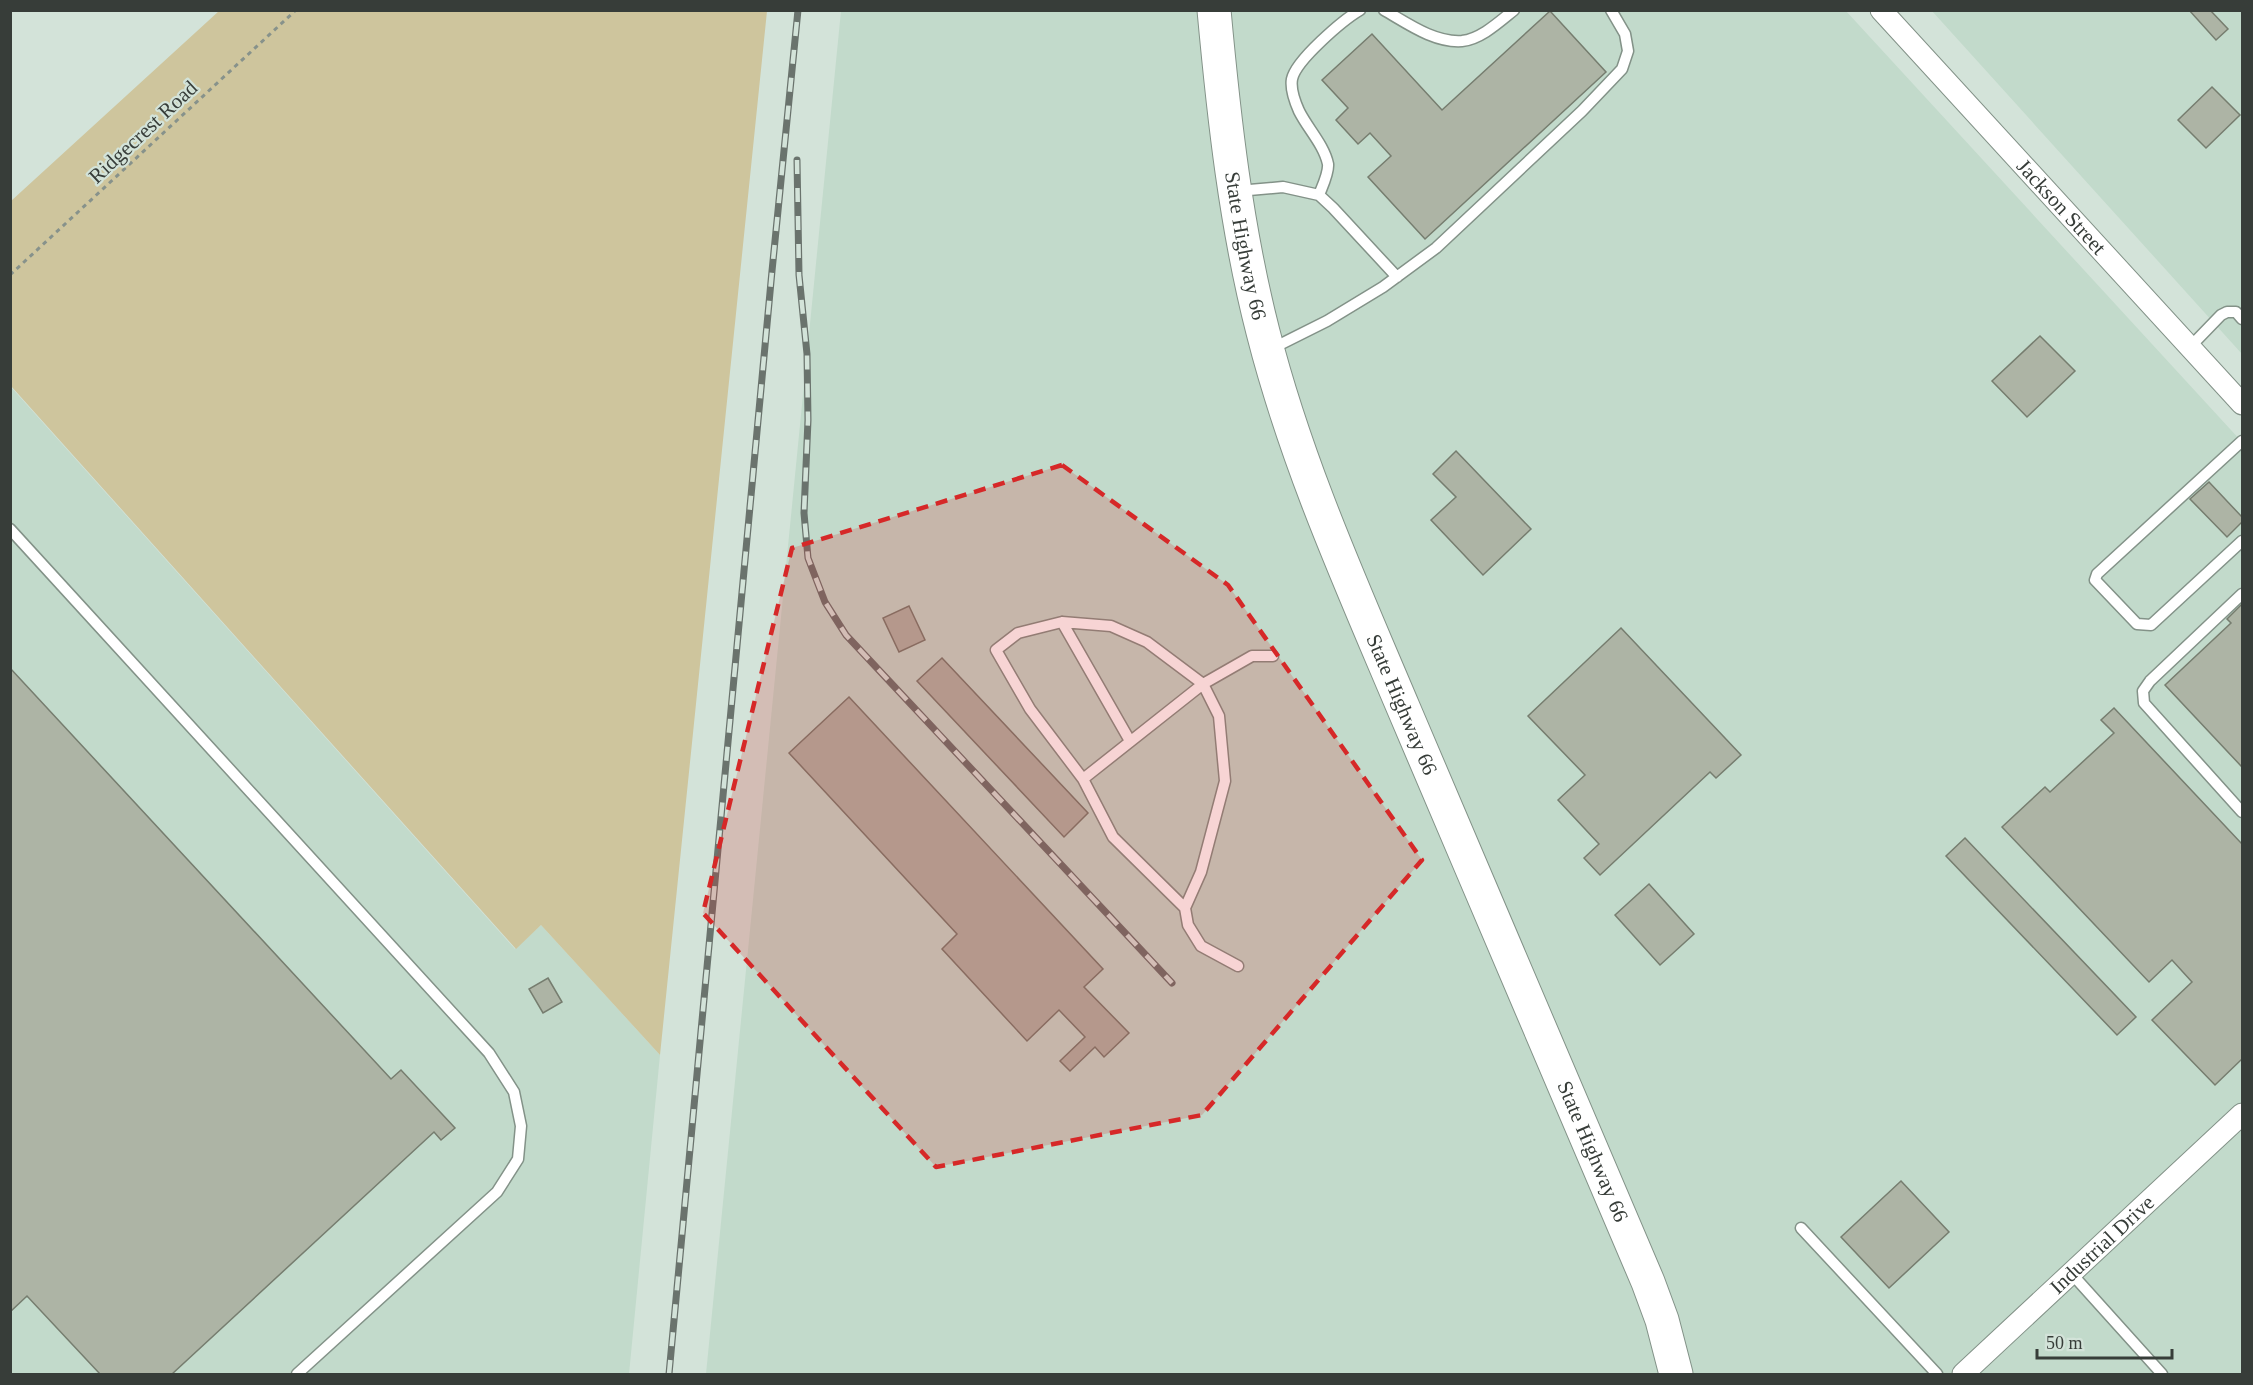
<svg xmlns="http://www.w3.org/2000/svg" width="2253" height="1385" font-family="'Times New Roman',serif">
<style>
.built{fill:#c2dacb}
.green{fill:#cec59d}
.building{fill:#adb4a5;stroke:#767d6f;stroke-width:1.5}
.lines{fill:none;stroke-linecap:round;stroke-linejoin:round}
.service-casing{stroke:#839288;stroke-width:13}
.minor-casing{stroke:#839288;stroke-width:23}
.primary-casing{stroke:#839288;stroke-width:35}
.path{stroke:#87928b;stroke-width:3;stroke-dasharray:4.5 4.5;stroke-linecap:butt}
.service{stroke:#fff;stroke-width:10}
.minor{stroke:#fff;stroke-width:21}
.primary{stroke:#fff;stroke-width:33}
.rail-casing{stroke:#6a736d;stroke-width:7}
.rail{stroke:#d3e3d9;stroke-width:4.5;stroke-dasharray:14;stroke-linecap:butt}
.marked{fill:#d62828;fill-opacity:0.2;stroke:#d62828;stroke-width:4.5;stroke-dasharray:12 8;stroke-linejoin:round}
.labels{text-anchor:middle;stroke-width:4.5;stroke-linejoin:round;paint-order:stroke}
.street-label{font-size:21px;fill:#373d39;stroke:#d3e3d9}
</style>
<rect width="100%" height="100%" fill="#d3e3d9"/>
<!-- built -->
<path class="built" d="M841,11H1846L2242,442V1374H706Z
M1932,11H2242V354Z
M10,386L515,949L541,925L660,1055L629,1374H11Z"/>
<!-- green -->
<path class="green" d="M219,11H767L660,1055L541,925L516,949L11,386V201Z"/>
<!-- building -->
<path class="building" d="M2189,10H2210L2228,29L2216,40Z
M1550,11L1606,72L1425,239L1368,177L1391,156L1370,133L1358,144L1336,120L1348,108L1322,80L1372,34L1442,110Z
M2212,87L2240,115L2206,148L2178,120Z
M2040,336L2075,371L2027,417L1992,381Z
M1456,451L1531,529L1483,575L1431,520L1456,497L1433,474Z
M2209,482L2242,517V522L2227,537L2190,499Z
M2242,604V767L2165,685L2231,623L2227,619Z
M909,606L925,640L899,652L883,618Z
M1621,628L1741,755L1716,778L1710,772L1600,875L1584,858L1599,844L1558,800L1585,775L1528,716Z
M942,658L1088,813L1064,837L917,681Z
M10,668L391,1079L401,1070L455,1128L441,1140L434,1132L172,1374H100L27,1296L10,1312Z
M849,697L1103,969L1084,987L1129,1033L1104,1057L1095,1047L1070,1071L1060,1061L1085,1037L1059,1010L1027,1041L942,949L957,934L789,753Z
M2114,708L2242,844V1059L2215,1085L2152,1020L2192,982L2172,960L2149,982L2002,827L2045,787L2050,792L2114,733L2101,720Z
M1965,838L2136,1017L2117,1035L1946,856Z
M1649,884L1694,934L1660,965L1615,915Z
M548,978L562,1002L543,1013L529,989Z
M1901,1181L1949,1232L1889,1288L1841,1237Z"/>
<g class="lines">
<!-- service casing -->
<g class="service-casing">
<path id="service" d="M1384,10C1407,23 1434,43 1462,41C1481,39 1499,22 1514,10
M1238,191L1283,187L1319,195L1333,208L1397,277
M1319,195C1322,187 1329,173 1328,164C1324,145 1308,129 1299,111C1295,102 1290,90 1292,79C1296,60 1343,20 1360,10
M2190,347L2221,315L2227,312H2236L2242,319
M1271,349L1327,321L1383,287L1436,248L1582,111L1622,69L1628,51L1625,34L1611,10
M2242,441L2097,574L2095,580L2137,624L2151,625L2242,541
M10,529L489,1053L514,1092L521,1126L518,1159L497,1192L297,1374
M2242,594L2150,681L2143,691L2144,703L2242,812
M1062,622L1130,741
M1083,779L1113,837L1185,908
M1238,966L1201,946L1188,925L1185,908L1201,872L1225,781L1219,716L1203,684L1147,642L1111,626L1062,622L1018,633L996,650L1030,709L1083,779L1203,684L1252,656H1273
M1801,1228L1937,1374
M2071,1273L2162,1374"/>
</g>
<!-- minor casing -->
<g class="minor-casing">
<g id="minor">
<path id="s1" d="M1881,10L2242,404"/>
<path id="s2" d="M1963,1374L2242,1114"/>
</g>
</g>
<!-- primary casing -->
<g class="primary-casing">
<g id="primary">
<path id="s3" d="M1214,10C1224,119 1236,227 1263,332C1296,462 1351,584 1403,707C1484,899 1568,1090 1648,1282L1662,1320L1676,1374"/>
</g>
</g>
<!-- path -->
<path class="path" d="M10,275L296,10"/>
<!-- service -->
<use href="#service" class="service"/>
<!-- minor -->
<use href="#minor" class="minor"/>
<!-- primary -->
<use href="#primary" class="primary"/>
<!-- rail casing -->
<g class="rail-casing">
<path id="rail" d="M797,160L799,275L807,354L808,420L804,513L808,558L825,602L846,635L1172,983
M669,1374L772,271L798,10"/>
</g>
<!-- rail -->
<use href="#rail" class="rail"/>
</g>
<!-- marked area -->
<path class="marked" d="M1062,465L1228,585L1422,860L1202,1115L936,1167L703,913L792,548Z"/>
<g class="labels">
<!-- street labels -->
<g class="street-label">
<text transform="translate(143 132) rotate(-43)" y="7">Ridgecrest Road</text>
<text dy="7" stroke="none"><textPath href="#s1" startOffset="267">Jackson Street</textPath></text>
<text dy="7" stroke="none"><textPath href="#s3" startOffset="238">State Highway 66</textPath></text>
<text dy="7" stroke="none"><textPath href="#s3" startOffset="724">State Highway 66</textPath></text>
<text dy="7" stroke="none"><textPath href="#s3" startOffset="1210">State Highway 66</textPath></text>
<text dy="7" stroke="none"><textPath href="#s2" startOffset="190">Industrial Drive</textPath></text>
</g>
</g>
<!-- border -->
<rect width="2253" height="1385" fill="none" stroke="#373d39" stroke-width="24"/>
<!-- scale -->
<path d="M2037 1349v9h135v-9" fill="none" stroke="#373d39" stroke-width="3"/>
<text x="2046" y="1349" font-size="18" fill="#373d39" stroke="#d3e3d9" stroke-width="4.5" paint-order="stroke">50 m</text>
</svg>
